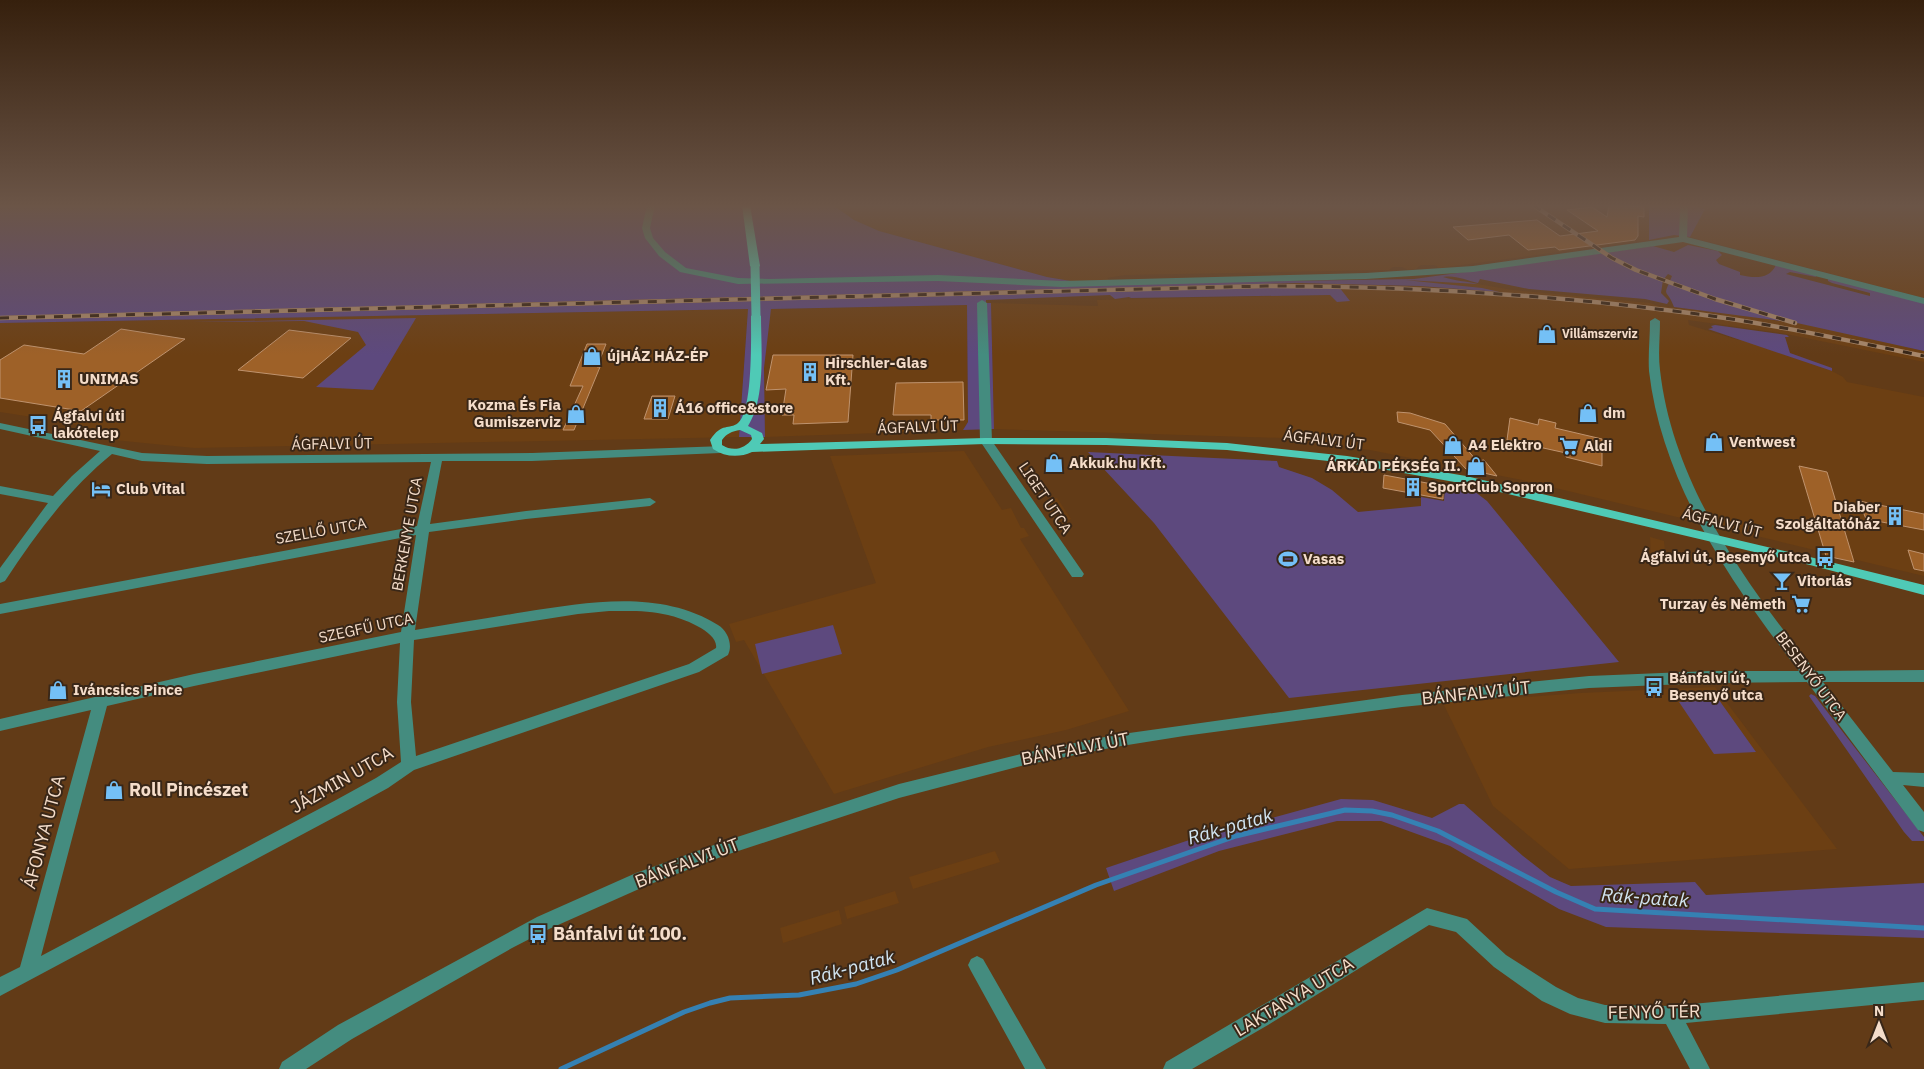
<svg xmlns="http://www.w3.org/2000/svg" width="1924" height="1069" font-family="'IBM Plex Sans',sans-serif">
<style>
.built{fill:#6c3f13}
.green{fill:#5d497e}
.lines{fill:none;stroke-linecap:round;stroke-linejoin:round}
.stream{stroke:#3581b3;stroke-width:5}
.building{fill:#9e6128;stroke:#bf936e}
.minor{fill:#448c7f;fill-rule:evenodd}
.major{fill:#4fcab6;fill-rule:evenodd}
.rail-casing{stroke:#a7876a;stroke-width:4.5}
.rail{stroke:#392718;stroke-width:3;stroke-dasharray:9;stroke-linecap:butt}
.major-bridge{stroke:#4fcab6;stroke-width:9}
.labels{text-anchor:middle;stroke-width:4;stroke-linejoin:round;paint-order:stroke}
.far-poi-label{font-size:12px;font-weight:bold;fill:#f5ddca;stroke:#392718;text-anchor:start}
.poi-label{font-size:15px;font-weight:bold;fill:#f5ddca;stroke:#392718;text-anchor:start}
.street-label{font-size:15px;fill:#f5ddca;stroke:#392718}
.near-street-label{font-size:18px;fill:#f5ddca;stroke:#392718}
.near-poi-label{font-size:18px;font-weight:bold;fill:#f5ddca;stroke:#392718;text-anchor:start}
.near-water-label{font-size:19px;font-style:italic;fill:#d1e4f1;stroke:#392718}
</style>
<rect width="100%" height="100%" fill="#623b17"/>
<!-- built -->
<path class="built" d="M833,205H1649V240L1439,268L1435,265H1421L1416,269L1408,270L1402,267H1393L1389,270L1125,275L1107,278L1111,281L1089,284L1047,277L879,231L854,220Z
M1691,205H1924V298L1690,237L1704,209Z
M1405,280L1478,284L1513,290L1650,303L1658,306L1723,312L1796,324L1797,322L1924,351V362L1781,333L1688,320L1689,325L1738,340L1740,339L1832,371L1843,377L1847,382L1924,397V576L1522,480L1370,450L1284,438L994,429L991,303L1098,306L1097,300L1330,295L1337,302L1338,287L0,320V316L1298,283L1420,286L1500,292L1445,284L1406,282Z
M967,305L968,422L963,430L765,437L764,368L770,309Z
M748,309L739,437L194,448L114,440L98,430L64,422L0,412V323Z
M964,451L1002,510L1011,508L1021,528H1024L1029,536L1020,539L1129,711L1066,730L988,747L834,794L744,640L736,642L729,624L876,583L830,456Z
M1057,498L1071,519L1062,521L1048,500Z
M1650,537L1664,541L1666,563L1651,560Z
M1715,687L1837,849L1569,869L1493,806L1443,703L1581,693Z
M995,851L1000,862L913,889L909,877Z
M895,891L899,903L847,919L844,907Z
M839,910L842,924L783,943L780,928Z"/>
<!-- green -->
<path class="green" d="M0,205H833L854,220L879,231L1047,277L1089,284L1414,279L1653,246L1674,252L1688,245L1718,251L1722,255L1716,260L1719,264L1740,272V275C1754,278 1769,280 1776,265L1815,274L1816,277L1790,272L1786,274L1870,296V293L1832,283L1828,281V278L1924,303V351L1797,323L1674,307C1666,286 1662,300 1672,276L1668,274L1663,280L1661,293L1669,301L1667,304L1645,299L1529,289L1480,279L1478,283C1465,280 1456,275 1443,277C1455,281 1466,281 1478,284L1405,280L1482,288L1500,292L1420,286L1298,283L0,316Z
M1649,205H1691L1705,209L1690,237L1674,235L1649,240Z
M1306,287H1339L1350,301L1337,302L1330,295L1131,298L1129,297L1115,299L1110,295L986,300V303H991L994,429L963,430L968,422L967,305L771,309L764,368L765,437H739L748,309L0,323V320Z
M416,318L373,390L316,387L366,345L358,332L304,321L192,322Z
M1715,325L1787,335L1789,337H1785L1790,353L1832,368V371L1708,329L1713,328L1711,326Z
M1088,452L1277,461L1279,467L1312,478L1332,490L1358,512L1421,506V497L1444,501L1445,487L1447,486L1474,491L1487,501L1619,662L1289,698L1154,523Z
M833,625L842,654L762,674L755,644Z
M1811,694L1815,696L1924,837V841H1912L1904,832L1809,696Z
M1719,700L1756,752L1714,754L1679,702Z
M1341,799L1373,800L1432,818L1459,804H1464L1523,856L1550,877L1571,886L1695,882L1706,895L1924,883V938L1606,927L1559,909L1450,846L1381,821H1337L1219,851L1114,891L1106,868L1219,830L1239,827Z"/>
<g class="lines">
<!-- stream -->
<path class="stream" d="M561,1069L684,1012L710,1003L730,998L799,995L856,984L897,970L1096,885L1236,836L1345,810L1372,811L1392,815L1438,831L1556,892L1595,909L1924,928"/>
</g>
<!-- building -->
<path class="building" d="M1609,205L1644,207V217L1638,216V236L1635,240L1559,250L1555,247L1528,250L1509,235L1468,240L1453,227L1537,220L1560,236L1598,231L1567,210L1592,207L1607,217Z
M121,329L185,339L81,411L0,398V360L24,345L84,354Z
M289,330L351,338L303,378L238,370Z
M587,344H606L597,367H600L574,430H563L583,386H570Z
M773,355H853L848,422L793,424L794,415H782L786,389L766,390Z
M963,382L964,420H931V415H893L896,383Z
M652,396H675L668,419H644Z
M1397,412L1410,413L1445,424L1477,461L1484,460L1497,476L1466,469L1430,430L1398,422Z
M1510,418L1538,425L1539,419L1556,423L1555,428L1602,439V466L1566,457V453L1507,440Z
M1799,466L1827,472L1854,562L1826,556Z
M1384,475L1443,486V499L1383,488Z
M1859,501L1924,514V530L1866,519Z
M1908,550L1924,554V571L1914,569Z"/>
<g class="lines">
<!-- minor -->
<path class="minor" d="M647,205H655L650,228L653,238L665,252L686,268L738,278L770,279L938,275L1062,281L1366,273L1473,266L1679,237L1680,205H1688L1687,237L1924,298V304L1683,242L1473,272L1366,279L1062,287L938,281L738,284L680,272L659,256L645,238L642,228Z
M982,300L987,303L992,441L1082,571L1084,574L1082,577H1072L980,441L977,303Z
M1655,318L1660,321C1660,337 1658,354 1660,370C1673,485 1746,583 1815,671L1924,670V682H1823L1893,772L1924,773V787L1903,785L1924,812V832L1918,830L1807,682L1710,683L1589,688L1402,707L1184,736L1115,747L1025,765L899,798L726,855L648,885L549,929L512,948L352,1039L306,1069H279L282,1062L338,1025L537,917L636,873L725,841L899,784L1025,753L1115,735L1402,695L1589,676L1710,671H1799C1731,583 1662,484 1649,371C1648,355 1650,337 1650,321Z
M0,423L142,453L207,456L532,453L724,446L726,449L724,452L720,453L532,461H442L430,524L526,511L650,498L656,502L650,506L526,519L429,532L415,630C451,624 488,618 524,612C589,602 660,589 718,625C728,631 733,645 728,655L699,672L414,770L388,788L348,810L0,996V977L20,967L91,710L0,731V719L194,674L401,632L416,535L0,614V604L417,526L431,462L207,464L142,461L112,454C68,490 36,534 5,581L0,583V568L48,503L0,494V486L53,496L72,476L100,451L0,429ZM609,611C628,611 649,610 668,615C682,618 719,632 716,648L689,664L416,756L411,702L414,640L578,614ZM400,643L397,702L401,762L376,778L336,800L41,956L107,706L194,686Z
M1427,908L1467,919L1506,955L1556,987L1578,998L1605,1005L1671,1006L1924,982V1000L1686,1023L1710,1069H1690L1666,1024L1605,1023L1570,1014L1542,1001L1494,967L1456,932L1429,925L1268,1025L1192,1069H1163L1166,1062Z
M977,956L983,959L1046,1069H1025L971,971L968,965L971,959Z"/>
<!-- major -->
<path class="major" d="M742,205H750L760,266L755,269L750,266Z
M756,313L761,316C761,348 766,398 748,426L762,433L764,439L760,444L985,438H1106L1227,443L1347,456L1466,476L1810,557L1924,585V595L1810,565L1466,484L1347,463L1227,450L1106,445L985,444L752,452C739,458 725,457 713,449L710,440C722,422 729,430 738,423C753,411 751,336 751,316ZM740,430L751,435L752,439C745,449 733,452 722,445V440C726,434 732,431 740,430Z"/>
<!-- rail casing -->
<g class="rail-casing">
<path id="rail" d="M1533,205L1612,258L1636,270L1715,299L1795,323
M0,318L1266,286C1403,286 1538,294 1674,311C1758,321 1841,339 1924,356"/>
</g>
<!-- rail -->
<use href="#rail" class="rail"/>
<!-- major-bridge -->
<path class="major-bridge" d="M755,266L756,316"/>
</g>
<!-- sky -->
<linearGradient id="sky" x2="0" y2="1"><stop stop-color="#36200d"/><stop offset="0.58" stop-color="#6b5547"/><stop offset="1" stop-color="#6b5547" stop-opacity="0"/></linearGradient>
<rect width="1924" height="355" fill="url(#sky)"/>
<!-- icons -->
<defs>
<g id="shop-bare" transform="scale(1.5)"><path d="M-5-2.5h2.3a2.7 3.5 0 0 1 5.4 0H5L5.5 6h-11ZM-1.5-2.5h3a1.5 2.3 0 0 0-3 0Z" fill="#74c0f6" stroke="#392718" stroke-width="2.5" paint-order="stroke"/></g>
<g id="building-bare" transform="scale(1.5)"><path d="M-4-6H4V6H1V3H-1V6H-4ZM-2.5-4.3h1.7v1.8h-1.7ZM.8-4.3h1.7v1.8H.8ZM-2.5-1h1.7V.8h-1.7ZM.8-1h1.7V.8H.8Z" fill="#74c0f6" stroke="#392718" stroke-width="2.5" paint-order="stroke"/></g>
<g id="bus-bare" transform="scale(1.5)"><path d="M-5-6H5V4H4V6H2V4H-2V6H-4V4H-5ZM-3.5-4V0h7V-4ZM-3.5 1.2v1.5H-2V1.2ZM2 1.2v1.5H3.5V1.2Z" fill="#74c0f6" stroke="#392718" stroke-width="2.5" paint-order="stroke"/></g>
<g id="supermarket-bare" transform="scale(1.5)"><path d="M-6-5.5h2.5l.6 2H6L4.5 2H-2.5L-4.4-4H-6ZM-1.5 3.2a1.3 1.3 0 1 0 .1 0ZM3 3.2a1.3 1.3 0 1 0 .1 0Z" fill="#74c0f6" stroke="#392718" stroke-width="2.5" paint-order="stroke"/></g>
<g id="hotel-bare" transform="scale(1.5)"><path d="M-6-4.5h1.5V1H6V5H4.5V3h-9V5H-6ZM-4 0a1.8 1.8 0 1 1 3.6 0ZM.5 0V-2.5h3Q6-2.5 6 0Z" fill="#74c0f6" stroke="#392718" stroke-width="2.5" paint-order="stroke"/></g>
<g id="stadium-bare" transform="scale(1.5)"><path d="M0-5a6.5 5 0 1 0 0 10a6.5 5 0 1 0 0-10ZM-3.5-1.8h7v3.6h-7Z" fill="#74c0f6" stroke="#392718" stroke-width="2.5" paint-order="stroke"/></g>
<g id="bar-bare" transform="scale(1.5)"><path d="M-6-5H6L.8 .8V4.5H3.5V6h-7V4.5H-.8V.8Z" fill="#74c0f6" stroke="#392718" stroke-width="2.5" paint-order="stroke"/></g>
</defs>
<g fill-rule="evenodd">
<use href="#shop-bare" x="1547" y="334"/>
<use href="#shop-bare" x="592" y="356"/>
<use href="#building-bare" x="810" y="372"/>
<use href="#building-bare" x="64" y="379"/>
<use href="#building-bare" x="660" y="408"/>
<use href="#shop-bare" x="1588" y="413"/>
<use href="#shop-bare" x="576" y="414"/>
<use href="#bus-bare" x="38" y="425"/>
<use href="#shop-bare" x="1714" y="442"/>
<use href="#shop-bare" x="1453" y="445"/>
<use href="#supermarket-bare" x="1569" y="446"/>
<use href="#shop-bare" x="1054" y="463"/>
<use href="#shop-bare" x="1476" y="466"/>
<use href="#building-bare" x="1413" y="487"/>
<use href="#hotel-bare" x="101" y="489"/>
<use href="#building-bare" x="1895" y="516"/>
<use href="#bus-bare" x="1825" y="557"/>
<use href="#stadium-bare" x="1288" y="559"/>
<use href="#bar-bare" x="1782" y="581"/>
<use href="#supermarket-bare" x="1801" y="604"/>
<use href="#bus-bare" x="1654" y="687"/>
<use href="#shop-bare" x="58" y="690"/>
<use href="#shop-bare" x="114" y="790"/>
<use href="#bus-bare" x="538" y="934"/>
</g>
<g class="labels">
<!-- far-poi labels -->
<g class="far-poi-label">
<text x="1562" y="338">Villámszerviz</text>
</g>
<!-- poi labels -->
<g class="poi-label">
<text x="607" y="361">újHÁZ HÁZ-ÉP</text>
<text x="825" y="368">Hirschler-Glas<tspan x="825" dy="17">Kft.</tspan></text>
<text x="79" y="384">UNIMAS</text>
<text x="561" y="410" text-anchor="end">Kozma És Fia<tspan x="561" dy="17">Gumiszerviz</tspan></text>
<text x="675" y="413">Á16 office&amp;store</text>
<text x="1603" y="418">dm</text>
<text x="53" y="421">Ágfalvi úti<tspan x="53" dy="17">lakótelep</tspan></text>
<text x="1729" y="447">Ventwest</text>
<text x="1468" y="450">A4 Elektro</text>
<text x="1584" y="451">Aldi</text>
<text x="1069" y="468">Akkuk.hu Kft.</text>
<text x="1461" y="471" text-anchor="end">ÁRKÁD PÉKSÉG II.</text>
<text x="1428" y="492">SportClub Sopron</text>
<text x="116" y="494">Club Vital</text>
<text x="1880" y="512" text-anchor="end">Diaber<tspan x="1880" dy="17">Szolgáltatóház</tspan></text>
<text x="1810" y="562" text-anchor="end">Ágfalvi út, Besenyő utca</text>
<text x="1303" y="564">Vasas</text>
<text x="1797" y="586">Vitorlás</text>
<text x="1786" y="609" text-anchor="end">Turzay és Németh</text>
<text x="1669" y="683">Bánfalvi út,<tspan x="1669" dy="17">Besenyő utca</tspan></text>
<text x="73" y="695">Iváncsics Pince</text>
</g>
<!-- street labels -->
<g class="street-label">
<text transform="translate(918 427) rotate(-2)" y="5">ÁGFALVI ÚT</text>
<text transform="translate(1324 440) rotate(7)" y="5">ÁGFALVI ÚT</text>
<text transform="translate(332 444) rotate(-1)" y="5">ÁGFALVI ÚT</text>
<text transform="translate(1045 498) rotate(56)" y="5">LIGET UTCA</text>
<text transform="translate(1722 523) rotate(14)" y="5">ÁGFALVI ÚT</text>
<text transform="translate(321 531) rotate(-10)" y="5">SZELLŐ UTCA</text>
<text transform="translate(407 534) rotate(-80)" y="5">BERKENYE UTCA</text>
<text transform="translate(366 628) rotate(-12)" y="5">SZEGFŰ UTCA</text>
<text transform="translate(1811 676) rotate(53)" y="5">BESENYŐ UTCA</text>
</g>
<!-- near-street labels -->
<g class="near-street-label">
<text transform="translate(1476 693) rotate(-6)" y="6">BÁNFALVI ÚT</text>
<text transform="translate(1075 749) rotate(-11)" y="6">BÁNFALVI ÚT</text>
<text transform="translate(342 780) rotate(-30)" y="6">JÁZMIN UTCA</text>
<text transform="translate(44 832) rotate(-75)" y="6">ÁFONYA UTCA</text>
<text transform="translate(687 863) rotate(-21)" y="6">BÁNFALVI ÚT</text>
<text transform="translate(1294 997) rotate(-31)" y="6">LAKTANYA UTCA</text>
<text transform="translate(1654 1012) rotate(-1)" y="6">FENYŐ TÉR</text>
</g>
<!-- near-poi labels -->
<g class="near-poi-label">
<text x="129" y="796">Roll Pincészet</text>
<text x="553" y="940">Bánfalvi út 100.</text>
</g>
<!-- near-water labels -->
<g class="near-water-label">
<text transform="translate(1230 826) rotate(-16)" y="7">Rák-patak</text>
<text transform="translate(1645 897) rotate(4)" y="7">Rák-patak</text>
<text transform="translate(852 967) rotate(-15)" y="7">Rák-patak</text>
</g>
</g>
<!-- north arrow -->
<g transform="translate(1879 1024)" stroke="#392718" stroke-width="4" paint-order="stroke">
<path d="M0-4L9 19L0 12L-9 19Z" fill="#f5ddca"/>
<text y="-8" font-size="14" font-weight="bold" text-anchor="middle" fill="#f5ddca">N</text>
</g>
</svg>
